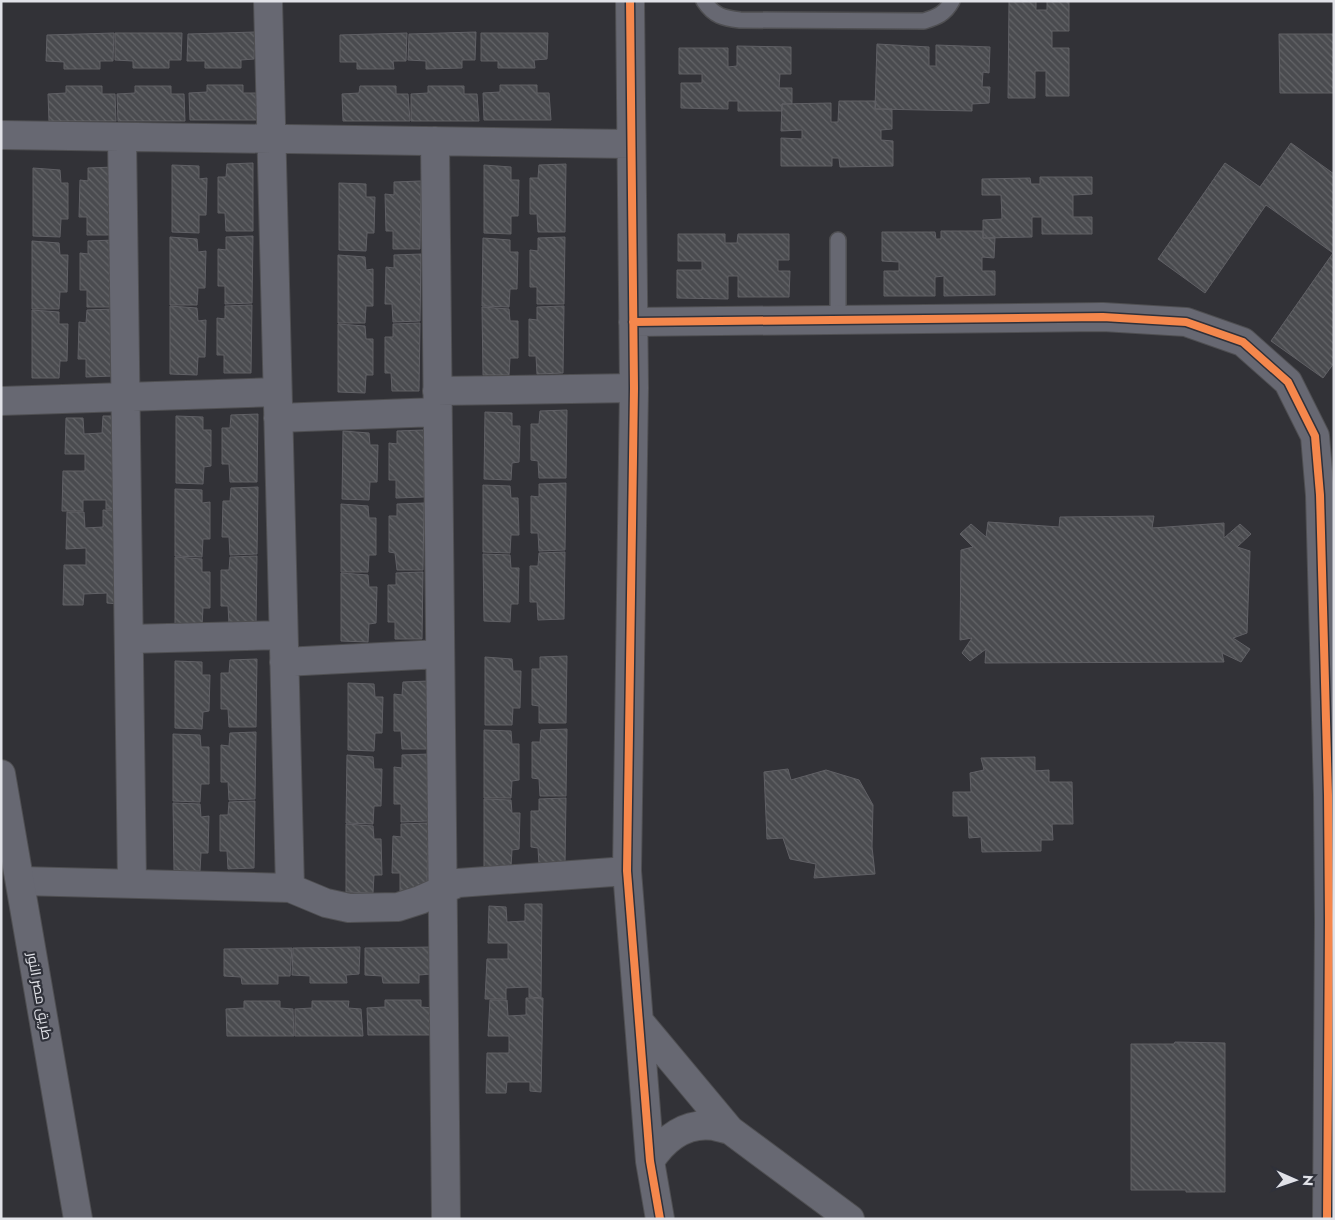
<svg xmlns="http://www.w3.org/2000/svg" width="1335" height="1220" font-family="Jost,Cairo,sans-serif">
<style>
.building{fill:url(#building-back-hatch);stroke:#606065}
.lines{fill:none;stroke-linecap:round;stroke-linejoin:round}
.service-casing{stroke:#4f4f52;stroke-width:18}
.minor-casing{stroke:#4f4f52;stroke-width:30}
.tertiary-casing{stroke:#4f4f52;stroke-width:30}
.service{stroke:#676872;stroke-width:15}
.minor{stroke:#676872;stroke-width:28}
.tertiary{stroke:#676872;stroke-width:28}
.cycleway-casing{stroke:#2f313a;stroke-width:11}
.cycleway{stroke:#f5874c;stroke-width:8}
.labels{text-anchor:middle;stroke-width:4.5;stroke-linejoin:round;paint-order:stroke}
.street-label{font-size:14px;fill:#e1e2e8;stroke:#2f313a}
</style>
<defs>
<pattern id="building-back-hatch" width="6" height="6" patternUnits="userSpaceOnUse" patternTransform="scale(1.25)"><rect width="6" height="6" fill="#4a4b4f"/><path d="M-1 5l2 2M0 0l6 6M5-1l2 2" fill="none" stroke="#646568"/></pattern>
</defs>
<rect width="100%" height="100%" fill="#323237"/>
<!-- building -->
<path class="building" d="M1009,1H1036V10H1047V1H1069V31H1052V48H1069V96H1046V71H1035V98H1008Z
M255,32L254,59L241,60V68H205V61H187L188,34Z
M476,32L475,60H462V68L426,69V61L408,60L409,34Z
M114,33L113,61H100V69H64V62L46,61L47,35Z
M115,33H182L181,60H169V68H133V61L115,60Z
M407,33L406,61H393L394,69H357V62H340V35Z
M481,33H548L547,59L534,60L535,68H498V61H481Z
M1279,34H1334V93H1280Z
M877,44L929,47V66H936V45L990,47L989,73L983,72L982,87H990L989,103L972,104V111L875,109Z
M737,46L791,47V74H780L779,88H792V104H782V111H738V101H728V109L681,108V83H702V74H679V48H728V67L737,66Z
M207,85H243V93H256L257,120H190L189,93L207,92Z
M500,85H537V93H549L551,120H484L483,93L500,92Z
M66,86H102V94H115L116,121H49L48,94L66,93Z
M135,86H171V94H184L185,121H118L117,94L135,93Z
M360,86H396V94H408L410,121H343L342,94L359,93Z
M428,86H464V94H477L479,121H411V94L428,93Z
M839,101H876L875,109H892V129L881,130V140L893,141V166L840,167L839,158H832V166H781V138L802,139V130L781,131L782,104L831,103V122H838Z
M1291,143L1334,174V363L1323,378L1271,341L1333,253L1266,205L1205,293L1158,259L1225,163L1260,187Z
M253,163V231H226L225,213H218V177H226L227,164Z
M566,164L565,232H538L537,214H530V178H538L539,165Z
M172,165L199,166V179L207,178L206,215H199V233L172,232Z
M484,165L511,167V180H519L518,216H511V234L484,233Z
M115,167L114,235H87V217H79L80,180L88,181V168Z
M33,168L60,170L61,183H68V219H61L60,237L33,236Z
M1040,177H1092V194L1073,195V217H1092V234H1042V217H1032V237L983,238V220L1002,219L1001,195H982V179L1030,178L1031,184H1040Z
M421,181L420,249H393V231H386L385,194L394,195V182Z
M339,183L366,184V197H375L374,233H367L366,251L339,250Z
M941,231H983V238H995L994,258L982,257V271H995V295L944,296V276L935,277V296H884V271H899V262L882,261V232H935L936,239H941Z
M678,234H725V243H737L738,234H789V260H778V271H790L789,297H738V276H728V299L677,298V270H702V261H678Z
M253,236L252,303L225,304V286H218V249L226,250V237Z
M170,237L197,239L198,252L206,251L205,288H198L197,305H170Z
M565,237L564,304H537V287H530V250L538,251V238Z
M483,238L510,240V252H518L517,289H510L509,307L482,306Z
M115,240L114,307H87V290H80V253L88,254V241Z
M32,241L59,243L60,255H68L67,292H60L59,309H32Z
M421,254L420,321L393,322L392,304H385L386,267L394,268V255Z
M338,255L365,257L366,270L373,269V306H366L365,323H338Z
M252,305L251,373H224V355H217V318L225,319V306Z
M170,306L197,308L198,321L206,320L205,357H198L197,375L170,374Z
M564,306L563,373L537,374L536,356H529V319L537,320V307Z
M482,307L509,309L510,321H518V358H510L509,375H483Z
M114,309L113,376L86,377V359H78L79,322L86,323L87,310Z
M32,310L59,312V324H68L67,361H60L59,378H32Z
M420,323L419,391H392L391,373H385V337H393V324Z
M338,324L365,326L366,339H373V375H366L365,393L338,392Z
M567,410L566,478H539L538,461L531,460V424H539L540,411Z
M485,412L512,413V426H520L519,462L512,463L511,480L484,479Z
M258,414L257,482H230L229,464H222V428H230L231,415Z
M103,416H119L118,509H106V500H83V511H62L63,471H85V454H65L66,418H83L84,434L102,433Z
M176,416L203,417V430H211V466L204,467L203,484L176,483Z
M424,430V497L396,498V480H389V443L397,444V431Z
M343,431L369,433L370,445H378L377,482H370L369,500L342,499Z
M566,483L565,550L539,551L538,533H531V496L539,497V484Z
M483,485L510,486L511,498H518L519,535H511L510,553L483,552Z
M258,487L257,554L230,555L229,537H222L223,501H230L231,488Z
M175,489L202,490V503L210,502V539H203L202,557L175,556Z
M424,503L423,570H397L395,553L389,552V516H397V504Z
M341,504L368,506L369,518H376V555H369L368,572H341Z
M103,510H120L119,604L107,603V593L84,594L83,605H63L64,565H86V548L66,549L67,512H84L85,528L103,527Z
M1154,516L1152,528L1224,523V538L1240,524L1251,534L1237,547L1250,551L1247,633L1233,638L1250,649L1241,662L1222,653L1224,662L985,663L986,649L970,661L962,653L972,638L960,640L961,550L973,547L960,534L971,524L986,537L988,522L1059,527L1060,517Z
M565,552L564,619L538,620L537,602H530V566H538L539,553Z
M483,554L510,555L511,568H519L518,604H511L510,622L484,621Z
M257,556L256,624H229L228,606H221V570H229L230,557Z
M175,557L202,559V572H210V608H203L202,626L175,625Z
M423,572L422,639H395V622H388V585H396V573Z
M341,573L368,575L369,587H377L376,623L369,624L368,642L341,641Z
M567,656L566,723H539V706L532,705V669H540V657Z
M485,657L512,659L513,671H521L520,708H513L512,725H485Z
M257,659L256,727H229L228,709H221V673H229L230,660Z
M175,661L202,662V675H210L209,711L203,712L202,729L175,728Z
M429,681L428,749H402L401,731H394V694L402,695L403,682Z
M348,683L374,684L375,697H383L382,733H375L374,751L348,750Z
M567,729L566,796H540L539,779L532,778V742H540L541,730Z
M484,730L511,731L512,744H519V780L512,781L511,798H484Z
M256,732L255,799L229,800L228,782H221V745L229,746L230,733Z
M173,734L200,735L201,747H209V784H201L200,802L173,801Z
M429,754L428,821L401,822V804H394V767L402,768V755Z
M347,755L373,757L374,769H382L381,806H374L373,824L346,823Z
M1035,757V771L1049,770V782H1072L1073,824H1052L1053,840H1041V851L982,852L981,837L969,838L968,816H953V792H971L970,773L984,770L981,758Z
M788,769L791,780L826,770L859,780L873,805L872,847L875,874L814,878L816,864L790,859L783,838L767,839L764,772Z
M566,798L565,865H539L538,848L531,847V811H539V799Z
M484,799L511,800L512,813H520L519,849L512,850L511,867H484Z
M255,801L254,868L228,869L227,851H220V815H228L229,802Z
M173,803L200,804L201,817L209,816L208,853H201L200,871L174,870Z
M428,823L427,891H400V873H392L393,836L401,837V824Z
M346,824L373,826L374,839H381L382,875H374L373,893L346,892Z
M525,904H542L541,998L529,997V987L506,988V999H485L487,959H508V943H488L489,906L506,907L507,922L525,921Z
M360,947L359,974L346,975L347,983H310V976L292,975L293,948Z
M433,947L431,974L419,975V983H383L382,976L365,975V948Z
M292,948L290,976H278V984H242L241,977L224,976V949Z
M526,998H543L541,1092L530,1091V1082H507L506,1093H486L487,1053H509V1036H488L490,1000H507L508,1016L526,1015Z
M385,1000H421V1007L434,1008L435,1035H368L367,1008L385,1007Z
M244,1001H280V1008L293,1009L294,1036H227L226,1009L244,1008Z
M312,1001H349L348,1008L361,1009L363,1036H295V1009L312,1008Z
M1175,1042L1225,1043V1192H1186V1190H1131V1044H1174Z"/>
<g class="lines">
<!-- service casing -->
<g class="service-casing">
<path id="service" d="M704,1C714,16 723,18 740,20L924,21C937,17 945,14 952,1
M838,240V320"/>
</g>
<!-- minor casing -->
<g class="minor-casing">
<path id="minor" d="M268,1L290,888
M630,1L634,388L627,871L650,1161L660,1219
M1,135L631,144
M122,137L132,883
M435,141L446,1219
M633,322L1103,317L1186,322L1243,342L1288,382L1315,436L1320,495L1328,795L1329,921L1327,1219
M437,391L634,388
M1,401L277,392
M278,418L437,412
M129,639L283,635
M284,662L440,654
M20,881L290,888L326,903L349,908L398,907L420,900L458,883L627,871
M639,1021L730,1130L850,1219
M650,1161C665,1138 686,1122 714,1126C719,1127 725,1129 730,1130"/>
</g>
<!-- tertiary casing -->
<g class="tertiary-casing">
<path id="tertiary" d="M1,774L78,1219"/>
</g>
<!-- service -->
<use href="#service" class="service"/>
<!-- minor -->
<use href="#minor" class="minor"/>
<!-- tertiary -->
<use href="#tertiary" class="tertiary"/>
<!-- cycleway casing -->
<g class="cycleway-casing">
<path id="cycleway" d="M630,1L634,388L627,871L650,1161L660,1219
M633,322L1103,317L1186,322L1243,342L1288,382L1315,436L1320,495L1328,795L1329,921L1327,1219"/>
</g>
<!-- cycleway -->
<use href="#cycleway" class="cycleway"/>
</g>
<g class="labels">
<!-- street labels -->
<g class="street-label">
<text transform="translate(40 996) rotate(80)" y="5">طريق مصر النور</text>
</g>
</g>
<!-- border -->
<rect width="1335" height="1220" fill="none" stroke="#e1e2e8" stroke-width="5"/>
<!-- north arrow -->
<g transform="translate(1295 1180) rotate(92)" stroke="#2f313a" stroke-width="4" paint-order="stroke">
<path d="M0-4L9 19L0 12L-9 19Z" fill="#e1e2e8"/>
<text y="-8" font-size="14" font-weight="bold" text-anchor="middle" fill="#e1e2e8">N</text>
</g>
</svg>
